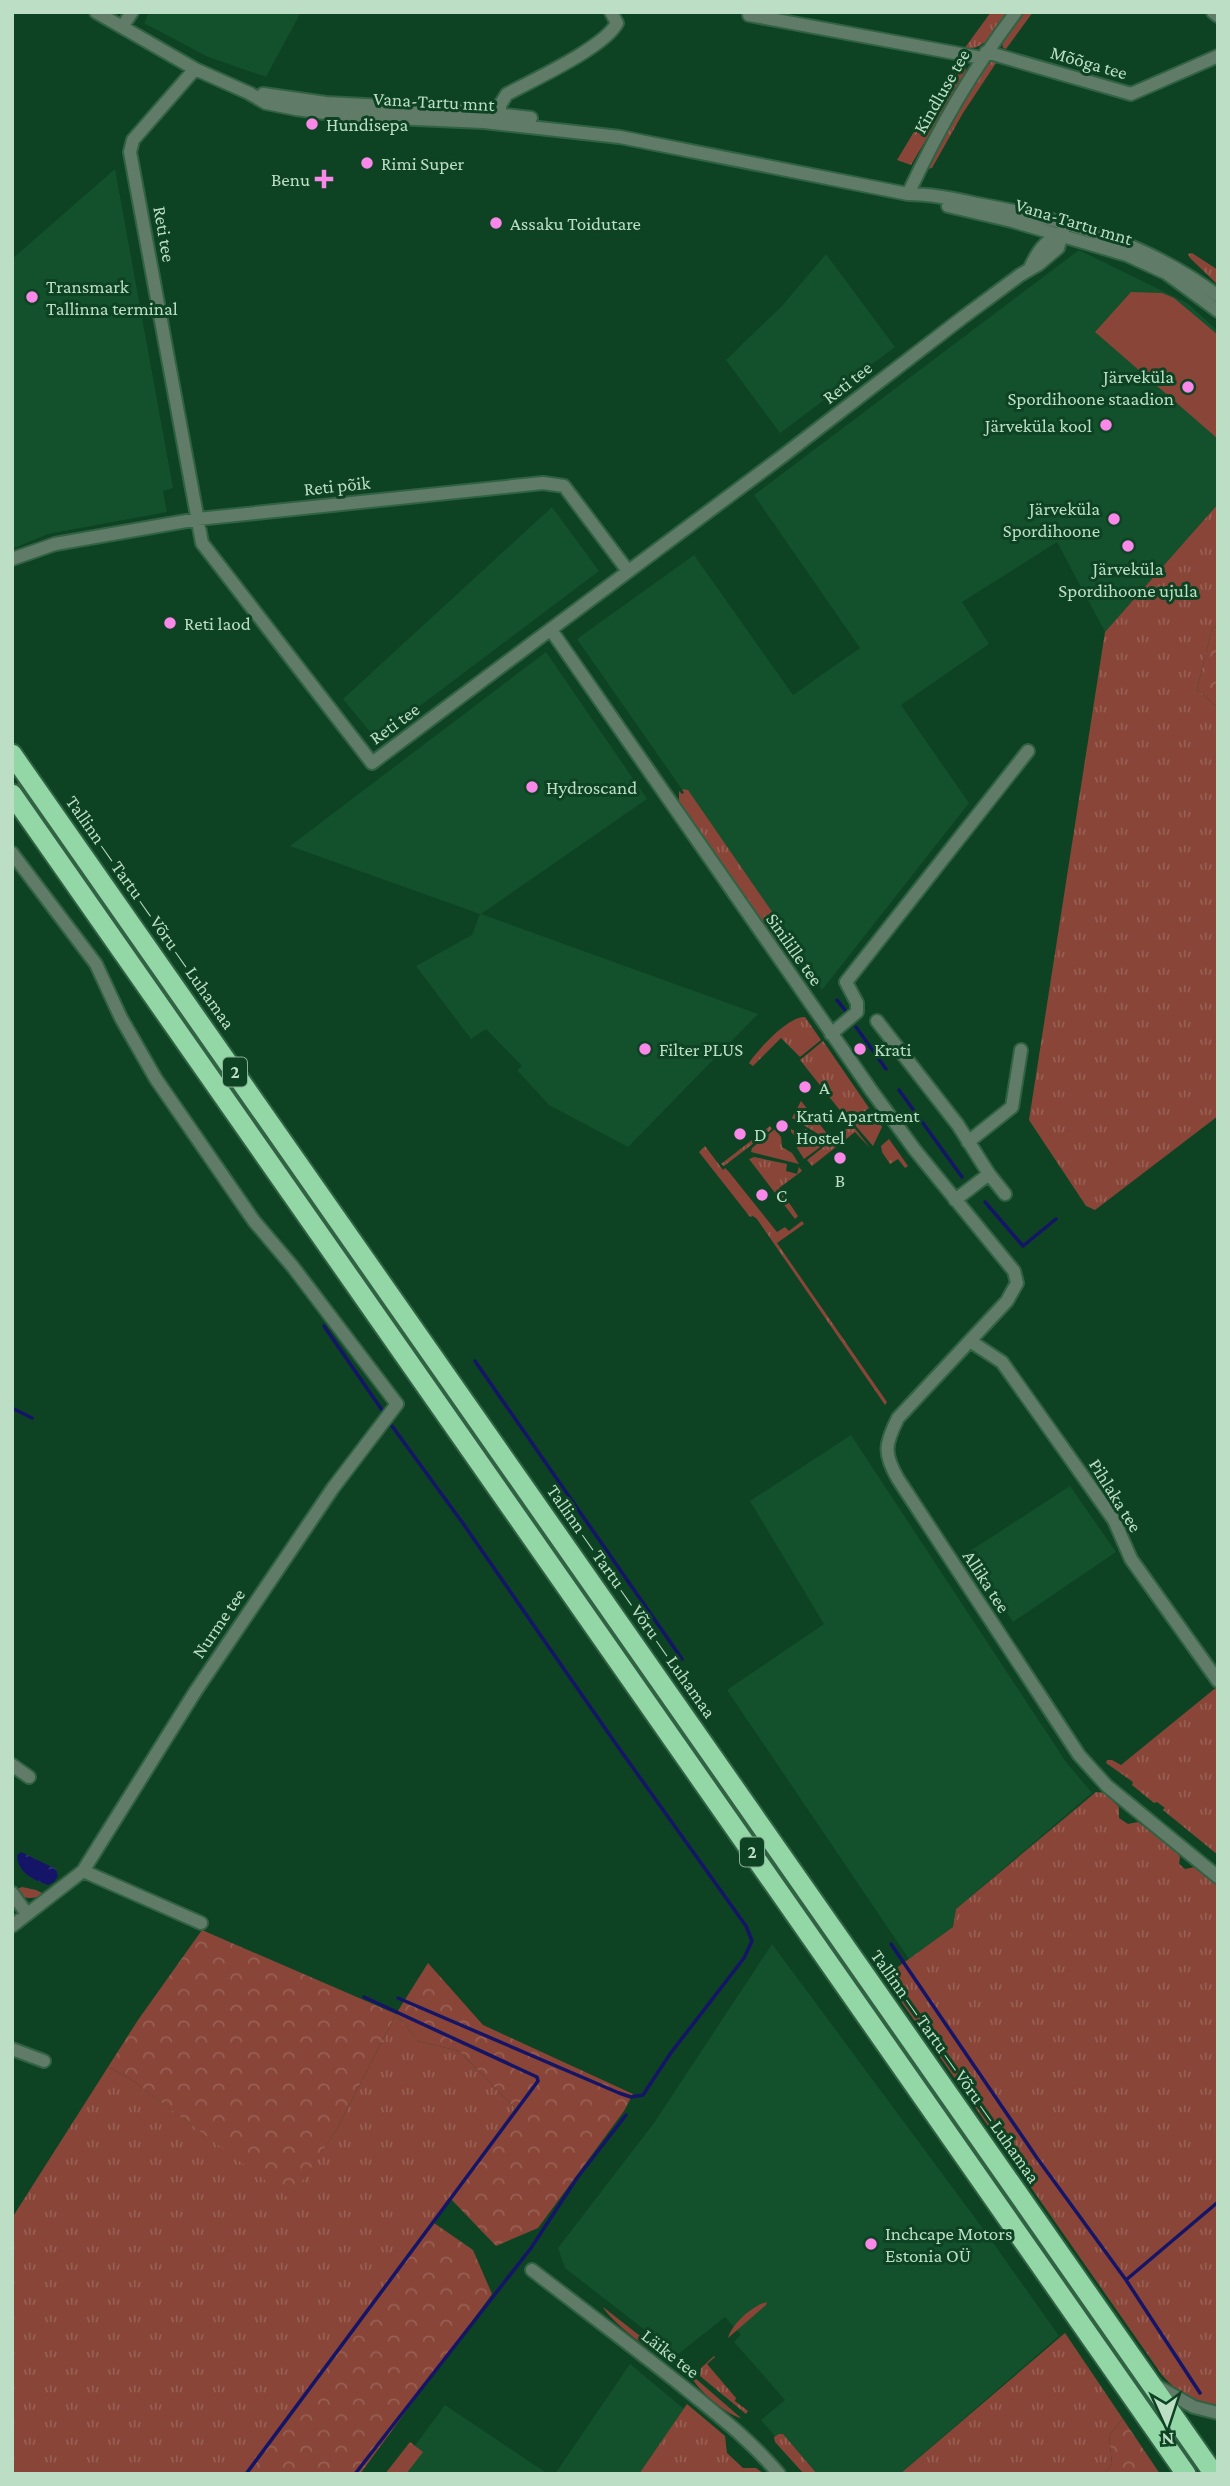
<svg xmlns="http://www.w3.org/2000/svg" width="1230" height="2486" font-family="'Crimson Pro',serif">
<style>
.built{fill:#13502c}
.grass{fill:url(#grass-tufts)}
.forest{fill:url(#forest-crowns)}
.park{fill:#894538}
.water{fill:url(#water-ripples)}
.lines{fill:none;stroke-linecap:round;stroke-linejoin:round}
.stream{stroke:#151568;stroke-width:3.5}
.minor-casing{stroke:#306243;stroke-width:16}
.highway-casing{stroke:#306243;stroke-width:23}
.minor{stroke:#607b67;stroke-width:12}
.highway{stroke:#92d7a5;stroke-width:19}
.poi-dot{fill:#f988e9;stroke:#0d4323;stroke-width:2.5}
.labels{text-anchor:middle;stroke-width:6;stroke-linejoin:round;paint-order:stroke}
.shield{fill:#0d4323;stroke:#88b094;stroke-width:2}
.shield-label{font-size:18px;font-weight:bold;fill:#bcdec4}
.street-label{font-size:19px;fill:#bcdec4;stroke:#0d4323}
.poi-label{font-size:19px;fill:#bcdec4;stroke:#0d4323;text-anchor:start}
</style>
<defs>
<pattern id="grass-tufts" width="24" height="20" patternUnits="userSpaceOnUse" patternTransform="scale(1.75)"><rect width="24" height="20" fill="#894538"/><path d="M3 7l-1-3M5 7V3M7 7l1-3M15 17l-1-3M17 17v-4M19 17l1-3" fill="none" stroke="#985f53"/></pattern>
<pattern id="forest-crowns" width="20" height="18" patternUnits="userSpaceOnUse" patternTransform="scale(1.75)"><rect width="20" height="18" fill="#894538"/><path d="M2 6a3 3 0 1 1 6 0M12 15a3 3 0 1 1 6 0" fill="none" stroke="#985f53"/></pattern>
<pattern id="water-ripples" width="26" height="14" patternUnits="userSpaceOnUse" patternTransform="scale(1.75)"><rect width="26" height="14" fill="#151568"/><path d="M2 4q2-2 4 0t4 0M15 11q2-2 4 0t4 0" fill="none" stroke="#35377c"/></pattern>
</defs>
<rect width="100%" height="100%" fill="#0d4323"/>
<!-- built -->
<path class="built" d="M149,12H301L266,77L208,57L144,23Z
M115,169L173,488L163,491L167,512L48,534L12,549V259Z
M1079,250L1187,303L1218,331V504L1105,632L1057,542L962,602L989,644L901,705L969,803L822,990L577,639L694,555L793,695L860,648L754,495Z
M826,254L895,347L780,433L726,360L782,306Z
M552,507L599,571L376,739L343,699Z
M546,652L647,799L481,914L758,1014L628,1147L549,1105L517,1070L522,1066L486,1029L471,1039L416,966L472,935L480,914L290,846Z
M851,1435L1066,1762L1092,1793L956,1909L953,1927L909,1959L727,1690L824,1624L750,1501Z
M1070,1486L1116,1552L1013,1622L967,1553Z
M772,1944L984,2230L1059,2336L900,2474H808L761,2420L785,2400L734,2342L741,2335L725,2317L677,2355L565,2268L558,2248L654,2123Z
M630,2364L684,2409L639,2474H555Z
M445,2405L548,2474H394Z"/>
<!-- grass -->
<path class="grass" d="M991,12H1009C997,28 987,50 964,49Z
M1021,12H1033L1006,49L1003,48L1002,41Z
M958,59L965,64L966,73L911,165L897,160Z
M996,59L998,60L963,113L932,168L927,169C938,144 972,70 996,59Z
M1192,253L1218,270V285L1190,258L1188,254Z
M1218,504V625L1212,629L1197,689L1218,708V1116L1095,1210L1086,1206L1029,1120L1105,632Z
M17,776L449,1395L450,1403L18,785Z
M682,789L688,790L788,935V942L783,943L774,939L679,802V791L682,794L684,793Z
M805,1017L821,1040L800,1057L781,1038L753,1066L749,1063C758,1050 788,1016 805,1017Z
M823,1041L869,1108L850,1123L800,1060Z
M801,1101L829,1136L831,1138L828,1140L792,1118Z
M870,1111L882,1127L873,1146L855,1125Z
M770,1126L772,1129L724,1166L721,1164Z
M850,1126H853L870,1148L855,1132L812,1166L807,1160Z
M775,1129L781,1137L782,1147L792,1153L799,1164L751,1152L752,1148Z
M791,1129L802,1135L805,1129L807,1130L823,1141V1145L804,1159L797,1148L798,1139L791,1132Z
M889,1139L908,1166L905,1168L898,1159L890,1164L882,1152L881,1146Z
M705,1146L723,1170L725,1168L729,1172L777,1232L785,1227L789,1231L802,1221L804,1224L777,1243L887,1402L885,1405L757,1219L753,1216L750,1217L699,1152Z
M754,1157L787,1164L786,1171L797,1174L799,1167L802,1171L779,1188L798,1216L795,1219L749,1159Z
M1218,1686V1855L1163,1810L1165,1808L1157,1802L1154,1803L1132,1785L1133,1782L1106,1763L1107,1760H1112L1121,1765Z
M1096,1792L1105,1793L1119,1807V1818L1128,1824L1138,1822L1178,1853L1180,1857L1179,1864L1185,1869L1195,1867L1218,1884V2407C1195,2402 1177,2393 1162,2375L884,1977L953,1927L956,1909Z
M22,1887L36,1890L44,1894C34,1900 22,1900 15,1890Z
M396,2014L418,2041L459,2051L515,2108L434,2223L248,2474H12V2218L108,2067L129,2078L290,2198L337,2129Z
M767,2302L766,2305L728,2338C732,2324 753,2305 767,2302Z
M603,2307L667,2357L668,2359C652,2353 611,2322 603,2307Z
M1065,2333L1123,2419L1109,2435L1112,2464L1104,2474H900Z
M714,2356L715,2357L707,2364L736,2398L735,2401L748,2411L746,2414L700,2376L701,2368Z
M692,2378H695L741,2418C727,2415 698,2390 692,2378Z
M687,2404L725,2436L727,2453L743,2468H756L764,2474H639Z
M779,2434H783L817,2474H804L775,2442L774,2437Z
M410,2442L423,2452L406,2474H385Z"/>
<!-- forest -->
<path class="forest" d="M1218,625V708L1197,689L1212,629Z
M202,1930L396,2014L428,1963L483,2025L633,2094L624,2111L538,2228L496,2246L450,2198L515,2108L459,2051L418,2041L396,2014L337,2129L290,2199L129,2078L108,2067L138,2020Z
M434,2223L473,2250L492,2294L360,2474H248Z
M1123,2419L1160,2474H1104L1112,2464L1109,2435Z"/>
<!-- park -->
<path class="park" d="M1131,292L1162,293L1174,298L1218,335V439L1095,332Z"/>
<!-- water -->
<path class="water" d="M21,1852L56,1869L58,1876L54,1882L48,1885C33,1880 17,1872 17,1855Z"/>
<g class="lines">
<!-- stream -->
<path class="stream" d="M837,1000L845,1010
M856,1027L886,1069
M899,1090L962,1177
M985,1202L1023,1246L1056,1219
M324,1326L382,1410
M475,1361L682,1659
M12,1408L32,1418
M392,1426L462,1522L616,1744L746,1926L752,1941L744,1958L670,2054L643,2095L631,2097L619,2093L398,1998
M891,1944L1037,2158L1126,2280L1200,2393
M1126,2280L1218,2202
M246,2474L538,2081L537,2077L364,1997
M355,2474L531,2248L577,2178L626,2115"/>
<!-- minor casing -->
<g class="minor-casing">
<path id="minor" d="M96,12L195,69L249,93L266,103L296,109L347,116L484,122L620,137L908,194C933,194 958,200 983,205C1067,220 1149,244 1218,296
M1213,12L1218,16
M749,15L982,58
M122,27L132,12
M986,52L1131,94L1218,56
M195,69L133,140L130,152L202,543L372,763L784,455L962,318L1020,275L1039,264L1058,248L1065,223
M263,94L326,103L462,110L531,118
M500,115V105L507,94C533,80 605,47 617,23L611,12
M908,194C940,126 971,72 1016,12
M948,206L1012,221L1127,255L1166,273L1218,311
M1030,268C1037,253 1044,240 1061,235
M12,559L55,544L198,519L543,483L564,486L628,571
M551,630L871,1090L915,1150L1014,1271L1017,1283L1007,1301L898,1418C885,1444 883,1453 898,1479L1079,1755L1107,1786L1218,1877
M12,853L96,964L121,1018L156,1079L254,1221L293,1267L397,1404L333,1488L195,1692L83,1871L12,1926
M877,1021L958,1125L989,1174
M831,1034L857,1012V1003L846,982L1028,751
M968,1142L1012,1107L1021,1050
M955,1200L989,1174L1005,1194
M970,1341L1002,1362L1114,1520L1131,1559L1218,1681
M12,1765L29,1777
M83,1871L201,1923
M12,1893L27,1914
M12,2049L44,2061
M532,2270C585,2311 639,2351 691,2393C724,2420 751,2441 779,2474
M1155,2385L1194,2407L1218,2413"/>
</g>
<!-- highway casing -->
<g class="highway-casing">
<path id="highway" d="M12,754L1214,2474
M12,794L1186,2474"/>
</g>
<!-- minor -->
<use href="#minor" class="minor"/>
<!-- highway -->
<use href="#highway" class="highway"/>
</g>
<!-- markers -->
<g class="poi-dot">
<circle cx="312" cy="124" r="7"/>
<circle cx="367" cy="163" r="7"/>
<path d="M320.5 168.5h7v7h7v7h-7v7h-7v-7h-7v-7h7z"/>
<circle cx="496" cy="223" r="7"/>
<circle cx="32" cy="297" r="7"/>
<circle cx="1188" cy="387" r="7"/>
<circle cx="1106" cy="425" r="7"/>
<circle cx="1114" cy="519" r="7"/>
<circle cx="1128" cy="546" r="7"/>
<circle cx="170" cy="623" r="7"/>
<circle cx="532" cy="787" r="7"/>
<circle cx="645" cy="1049" r="7"/>
<circle cx="860" cy="1049" r="7"/>
<circle cx="805" cy="1087" r="7"/>
<circle cx="782" cy="1126" r="7"/>
<circle cx="740" cy="1134" r="7"/>
<circle cx="840" cy="1158" r="7"/>
<circle cx="762" cy="1195" r="7"/>
<circle cx="871" cy="2244" r="7"/>
</g>
<g class="labels">
<!-- shield labels -->
<g class="shield">
<rect x="223" y="1057.5" width="24" height="29" rx="5"/>
<rect x="740" y="1837.5" width="24" height="29" rx="5"/>
</g>
<g class="shield-label">
<text x="235" y="1078">2</text>
<text x="752" y="1858">2</text>
</g>
<!-- street labels -->
<g class="street-label">
<text transform="translate(1089 62) rotate(16)" y="7">Mõõga tee</text>
<text transform="translate(941 91) rotate(-60)" y="7">Kindluse tee</text>
<text transform="translate(434 101) rotate(3)" y="7">Vana-Tartu mnt</text>
<text transform="translate(1074 221) rotate(17)" y="7">Vana-Tartu mnt</text>
<text transform="translate(165 234) rotate(80)" y="7">Reti tee</text>
<text transform="translate(847 382) rotate(-38)" y="7">Reti tee</text>
<text transform="translate(337 485) rotate(-6)" y="7">Reti põik</text>
<text transform="translate(394 723) rotate(-36)" y="7">Reti tee</text>
<text transform="translate(151 912) rotate(55)" y="7">Tallinn — Tartu — Võru — Luhamaa</text>
<text transform="translate(795 949) rotate(55)" y="7">Sinilille tee</text>
<text transform="translate(1116 1495) rotate(58)" y="7">Pihlaka tee</text>
<text transform="translate(987 1581) rotate(57)" y="7">Allika tee</text>
<text transform="translate(632 1601) rotate(55)" y="7">Tallinn — Tartu — Võru — Luhamaa</text>
<text transform="translate(218 1623) rotate(-56)" y="7">Nurme tee</text>
<text transform="translate(956 2066) rotate(55)" y="7">Tallinn — Tartu — Võru — Luhamaa</text>
<text transform="translate(671 2353) rotate(38)" y="7">Läike tee</text>
</g>
<!-- poi labels -->
<g class="poi-label">
<text x="326" y="131">Hundisepa</text>
<text x="381" y="170">Rimi Super</text>
<text x="310" y="186" text-anchor="end">Benu</text>
<text x="510" y="230">Assaku Toidutare</text>
<text x="46" y="293">Transmark<tspan x="46" dy="22">Tallinna terminal</tspan></text>
<text x="1174" y="383" text-anchor="end">Järveküla<tspan x="1174" dy="22">Spordihoone staadion</tspan></text>
<text x="1092" y="432" text-anchor="end">Järveküla kool</text>
<text x="1100" y="515" text-anchor="end">Järveküla<tspan x="1100" dy="22">Spordihoone</tspan></text>
<text x="1128" y="575" text-anchor="middle">Järveküla<tspan x="1128" dy="22">Spordihoone ujula</tspan></text>
<text x="184" y="630">Reti laod</text>
<text x="546" y="794">Hydroscand</text>
<text x="659" y="1056">Filter PLUS</text>
<text x="874" y="1056">Krati</text>
<text x="819" y="1094">A</text>
<text x="796" y="1122">Krati Apartment<tspan x="796" dy="22">Hostel</tspan></text>
<text x="754" y="1141">D</text>
<text x="840" y="1187" text-anchor="middle">B</text>
<text x="776" y="1202">C</text>
<text x="885" y="2240">Inchcape Motors<tspan x="885" dy="22">Estonia OÜ</tspan></text>
</g>
</g>
<!-- border -->
<rect width="1230" height="2486" fill="none" stroke="#bcdec4" stroke-width="28"/>
<!-- north arrow -->
<g transform="translate(1167 2423) rotate(177)" stroke="#0d4323" stroke-width="5" paint-order="stroke">
<path d="M0-5L12 26L0 18L-12 26Z" fill="#bcdec4"/>
<text y="-10" font-size="19" font-weight="bold" text-anchor="middle" fill="#bcdec4">N</text>
</g>
</svg>
